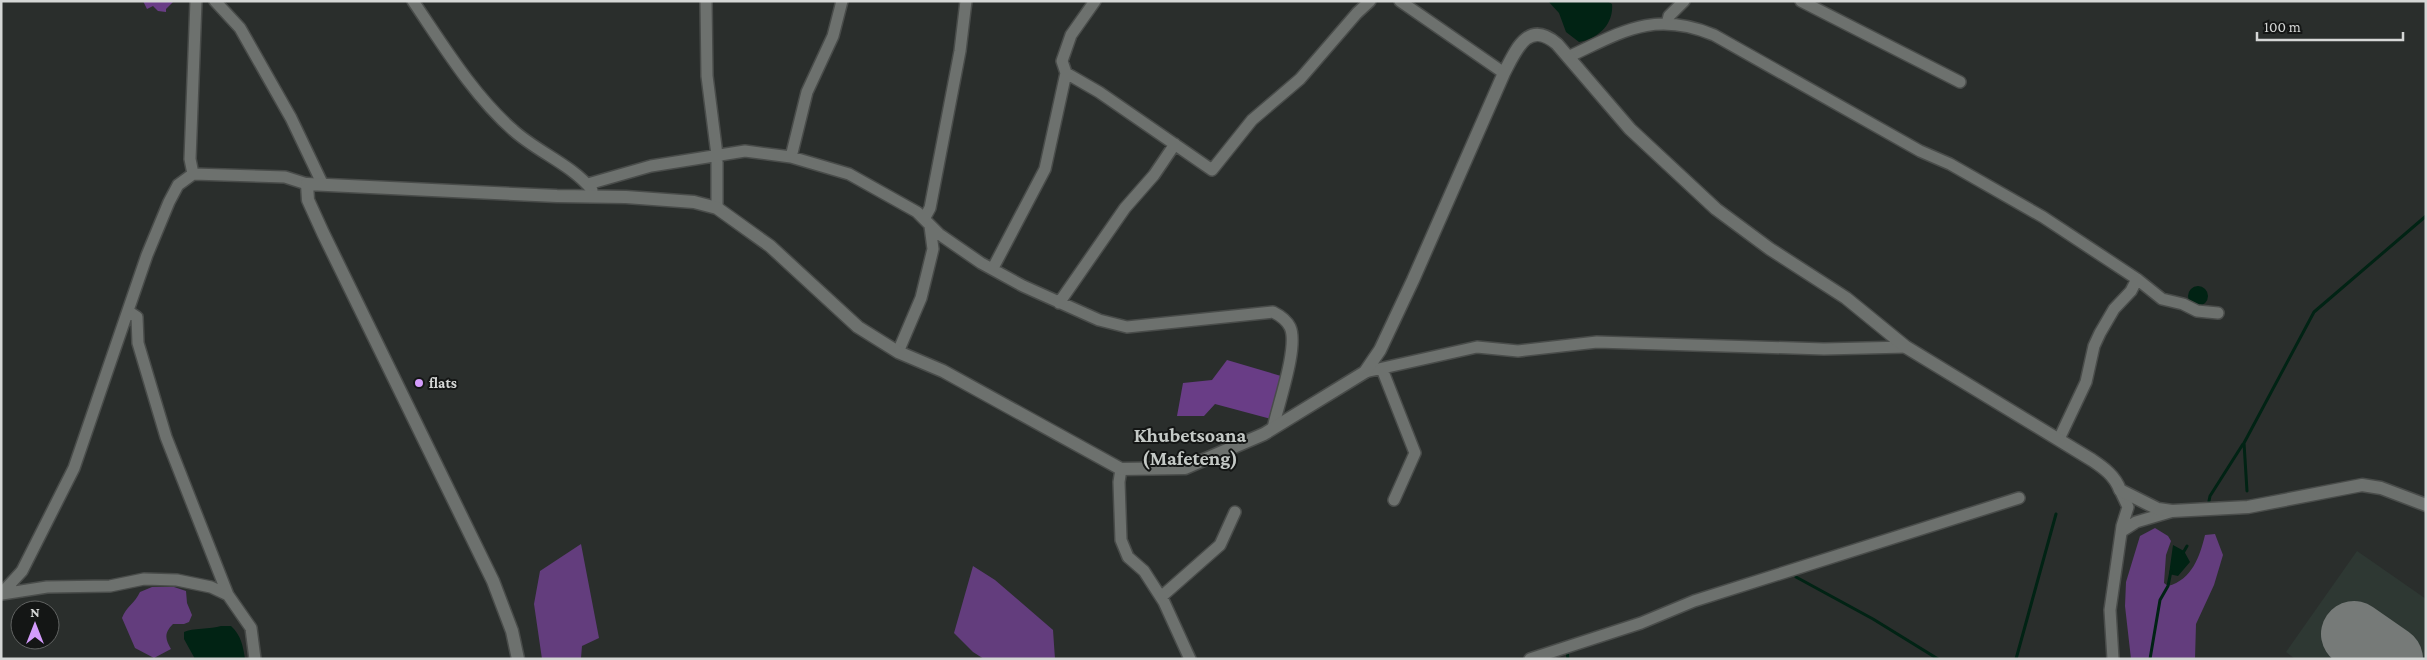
<svg xmlns="http://www.w3.org/2000/svg" width="2427" height="660" font-family="'Crimson Pro',serif">
<style>
.built{fill:#2e3833}
.green{fill:#633d7d}
.forest{fill:#693d86}
.water{fill:#012314}
.lines{fill:none;stroke-linecap:round;stroke-linejoin:round}
.stream{stroke:#012314;stroke-width:3}
.runway{stroke:#767a78;stroke-width:66}
.minor-casing{stroke:#494c4a;stroke-width:14}
.tertiary-casing{stroke:#494c4a;stroke-width:15}
.minor{stroke:#6d716e;stroke-width:11}
.tertiary{stroke:#6d716e;stroke-width:12}
.poi-dot{fill:#d49cfc;stroke:#141615;stroke-width:2}
.labels{text-anchor:middle;stroke-width:4;stroke-linejoin:round;paint-order:stroke}
.poi-label{font-size:15px;font-weight:bold;fill:#d5d7d6;stroke:#141615;text-anchor:start}
.district-label{font-size:20px;font-weight:bold;fill:#c4c9c6;stroke:#141615}
</style>
<rect width="100%" height="100%" fill="#2a2e2c"/>
<!-- built -->
<path class="built" d="M2357,551L2426,599V659H2295L2286,652Z"/>
<!-- green -->
<path class="green" d="M2155,528L2168,536L2171,541L2166,555L2164,583L2168,586C2192,580 2200,556 2205,535L2215,534L2223,555L2214,585L2196,624L2195,659H2131L2125,606L2126,582L2140,536Z
M581,544L599,638L582,646L581,658L578,659H542L534,604L540,571Z
M973,566L995,580L1053,630L1055,659H984L973,652L954,633Z
M152,587H174L186,591L187,603L192,615L189,622L184,624H173C164,633 165,639 171,649L154,658L135,648L122,618C126,607 135,603 140,592Z"/>
<!-- forest -->
<path class="forest" d="M143,1H174L166,9V12L158,11L153,6L147,9Z
M1227,360L1281,376L1271,419L1215,404L1204,416H1177L1183,383L1212,380Z"/>
<!-- water -->
<path class="water" d="M1548,1H1607L1612,4C1614,25 1597,39 1579,42L1566,32L1559,13Z
M2188 296a10 10 0 1 1 20 0a10 10 0 1 1-20 0Z
M2173,545L2184,551L2190,562L2178,576L2169,574Z
M221,626H231C241,635 243,646 245,659H195L184,639V632C192,628 211,629 221,626Z"/>
<g class="lines">
<!-- stream -->
<path class="stream" d="M2247,491L2244,443L2314,312L2426,216
M2209,501L2210,496L2243,444
M2183,553L2187,546
M1796,577L1873,619L1938,659
M1567,651L1568,659
M2016,659L2056,514
M2150,659L2160,600L2168,586L2171,571"/>
<!-- runway -->
<path class="runway" d="M2354,634L2390,659"/>
<!-- minor casing -->
<g class="minor-casing">
<path id="minor" d="M215,1L240,28L291,118L322,183
M413,1C443,45 473,95 513,130C537,152 571,164 592,190
M706,1L707,76L717,155V208
M1400,1L1504,73
M1801,1L1960,82
M1667,24L1669,16L1684,1
M1568,57C1622,32 1653,10 1714,35L1920,151L1950,164L2043,217L2137,279L2162,299L2183,304L2197,311L2218,313
M1066,73L1099,92L1212,170L1252,120L1300,79L1357,13L1370,1
M791,157L807,92L833,36L842,1
M193,174L190,159L196,1
M588,184L651,166L745,151L791,157L849,174L917,212L939,234L981,263L1023,286L1099,320L1127,327L1273,312C1279,315 1287,321 1290,327C1299,346 1278,405 1273,428
M924,219L930,208L960,51L966,1
M993,268L1045,169L1066,73L1062,61L1071,35L1095,1
M1059,303L1125,208L1154,175L1175,144
M128,311L137,317L138,343L166,437L228,595L251,628L255,659
M898,352L921,298L933,249L930,226
M1382,369L1415,453L1394,500
M1365,372L1477,347L1518,351L1597,342L1824,349L1906,347
M2059,439L2086,382L2094,346L2100,333L2114,309L2131,291L2137,279
M1121,469L1119,482L1121,540L1128,557L1144,571L1164,602L1190,659
M2122,531L2136,522L2170,512
M1,594L22,571L74,468L147,255L169,202L178,185L193,174L285,177L307,184
M2,594L47,587L110,586L144,579L177,580L211,587L228,595
M1161,597L1220,545L1235,512
M1530,659L1641,623L1694,601L2019,498
M2113,659L2110,610L2122,526L2128,507L2120,490"/>
</g>
<!-- tertiary casing -->
<g class="tertiary-casing">
<path id="tertiary" d="M518,659L512,631L493,581L323,233L308,200L307,184L557,196L626,197L694,202L717,208L770,246L858,327L898,352L943,371L1121,469L1185,468L1264,434L1365,372L1380,350L1413,280L1504,73C1516,50 1528,19 1557,44L1630,129L1716,209L1770,249L1846,298L1906,347L2092,460C2104,468 2115,476 2120,490L2158,509L2172,511L2248,507L2362,485L2381,488L2426,505"/>
</g>
<!-- minor -->
<use href="#minor" class="minor"/>
<!-- tertiary -->
<use href="#tertiary" class="tertiary"/>
</g>
<!-- markers -->
<circle class="poi-dot" cx="419" cy="383" r="5"/>
<g class="labels">
<!-- poi labels -->
<g class="poi-label">
<text x="429" y="388">flats</text>
</g>
<!-- district labels -->
<g class="district-label">
<text x="1190" y="442">Khubetsoana<tspan x="1190" dy="23">(Mafeteng)</tspan></text>
</g>
</g>
<!-- border -->
<rect width="2427" height="660" fill="none" stroke="#d5d7d6" stroke-width="5"/>
<!-- north arrow -->
<g transform="translate(35 625)"><circle r="24" fill="#141615" stroke="#616362"/>
<path d="M0-4L9 19L0 12L-9 19Z" fill="#d49cfc"/>
<text y="-8" font-size="14" font-weight="bold" text-anchor="middle" fill="#d5d7d6">N</text>
</g>
<!-- scale -->
<path d="M2257 32v8h146v-8" fill="none" stroke="#d5d7d6" stroke-width="2.5"/>
<text x="2264" y="32" font-size="15" fill="#d5d7d6" stroke="#141615" stroke-width="4" paint-order="stroke">100 m</text>
</svg>
